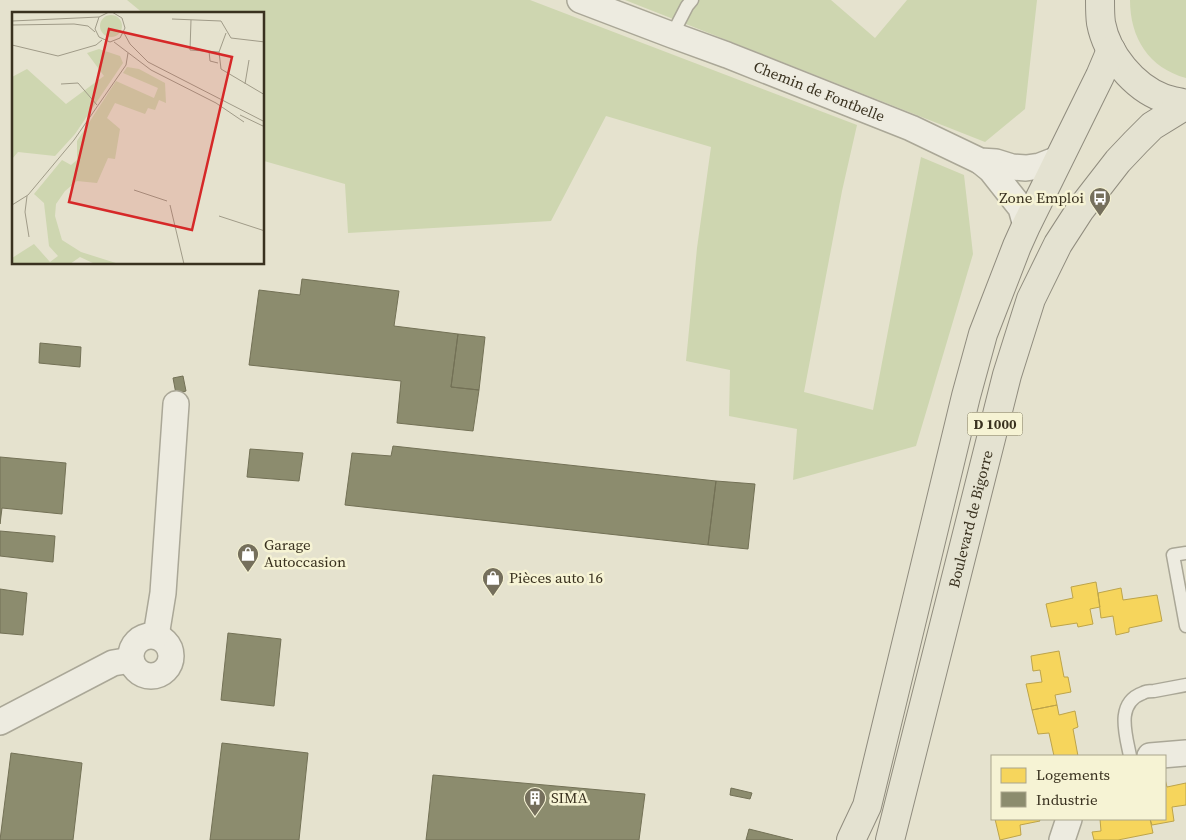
<svg xmlns="http://www.w3.org/2000/svg" width="1186" height="840" font-family="'Source Serif 4',serif">
<style>
.green{fill:#ced6b0}
.homes{fill:#f6d55c;stroke:#bda44a}
.industry{fill:#8c8c6e;stroke:#737156}
.lines{fill:none;stroke-linecap:round;stroke-linejoin:round}
.service-casing{stroke:#aaa797;stroke-width:15}
.minor-casing{stroke:#aaa797;stroke-width:28}
.primary-casing{stroke:#908c7e;stroke-width:30}
.service{stroke:#edebe0;stroke-width:12}
.minor{stroke:#edebe0;stroke-width:25}
.primary{stroke:#e4e2d1;stroke-width:28}
.labels{text-anchor:middle;stroke-width:5;stroke-linejoin:round;paint-order:stroke}
.shield{fill:#f6f3d4;stroke:#726b55;stroke-width:1}
.shield-label{font-size:14px;font-weight:bold;fill:#39311f}
.street-label{font-size:15px;fill:#39311f;stroke:#f6f3d4}
.poi-label{font-size:15px;fill:#39311f;stroke:#f6f3d4;text-anchor:start}
.inset-road{fill:none;stroke:#a09b88;stroke-width:1}
.view{fill:#d62828;fill-opacity:0.15;stroke:#d62828;stroke-width:2.5}
.inset-edge{fill:none;stroke:#39311f;stroke-width:2.5}
</style>
<rect width="100%" height="100%" fill="#e5e2ce"/>
<!-- green -->
<path class="green" d="M127,0H530L857,125L842,191L804,392L873,410L921,157L964,175L973,254L916,446L793,480L797,429L729,416L730,370L686,361L697,248L711,147L606,116L551,221L348,233L345,184L264,161V14H144Z
M625,0H831L875,38L907,0H1037L1025,109L985,142Z
M1130,0H1186V78C1149,68 1130,38 1130,0Z"/>
<!-- homes -->
<path class="homes" d="M1096,582L1100,607L1090,609L1093,624L1078,627L1077,623L1051,627L1046,604L1073,598L1071,587Z
M1121,588L1123,600L1157,595L1162,621L1129,628V632L1116,635L1113,616L1101,618L1098,593Z
M1059,651L1064,677H1068L1071,692L1055,695L1057,705L1032,710L1026,684L1042,682L1040,670L1033,671L1031,656Z
M1057,705L1059,715L1075,711L1078,727L1073,729L1078,756H1054L1049,733L1038,734L1032,710Z
M1165,779L1167,787L1186,783V805L1172,807L1174,821L1152,825L1150,819H1165Z
M995,819H1039L1040,821L1020,825L1021,835L1000,840Z
M1100,819H1150L1153,833L1118,840H1094L1092,832L1101,831Z"/>
<!-- industry -->
<path class="industry" d="M302,279L399,291L394,326L458,334L451,387L479,390L473,431L397,423L401,381L249,365L259,290L300,295Z
M458,334L485,337L479,390L451,387Z
M40,343L81,347L80,367L39,363Z
M183,376L186,391L176,394L173,378Z
M393,446L716,481L708,545L345,505L352,453L391,456Z
M250,449L303,453L299,481L247,477Z
M0,457L66,463L62,514L2,508L0,524Z
M716,481L755,484L748,549L708,545Z
M0,531L55,536L53,562L0,556Z
M0,589L27,593L23,635L0,633Z
M228,633L281,639L274,706L221,700Z
M222,743L308,753L299,840H210Z
M11,753L82,763L73,840H0Z
M433,775L645,794L639,840H426Z
M731,788L752,793L750,799L730,795Z
M749,829L793,840H746Z"/>
<g class="lines">
<!-- service casing -->
<g class="service-casing">
<path id="service" d="M672,35L687,6L692,0
M1186,553L1173,555L1186,626
M1130,756C1126,735 1115,703 1143,693C1146,691 1151,691 1154,691C1165,689 1175,687 1186,685"/>
</g>
<!-- minor casing -->
<g class="minor-casing">
<g id="minor">
<path id="s1" d="M580,0L672,35L727,55L911,128L980,161L996,162L1012,167L1026,168L1040,166L1058,159"/>
<path d="M980,161L991,170L1021,208L1026,226"/>
<circle cx="151" cy="656" r="20"/>
<path d="M156,636L163,593L176,404"/>
<path d="M0,722L113,663L131,660"/>
<path d="M1150,756L1186,753"/>
<path d="M1062,840L1069,819"/>
</g>
</g>
<!-- primary casing -->
<g class="primary-casing">
<g id="primary">
<path d="M1100,0C1100,8 1100,16 1101,23C1107,55 1134,87 1163,98C1171,101 1179,102 1186,104"/>
<path d="M851,840L867,806L966,396L983,334L1017,246L1026,226L1100,76L1111,50"/>
<path id="s2" d="M890,840L1007,375L1031,299L1058,244L1080,210L1118,161L1136,142L1152,126L1186,105"/>
</g>
</g>
<!-- service -->
<use href="#service" class="service"/>
<!-- minor -->
<use href="#minor" class="minor"/>
<!-- primary -->
<use href="#primary" class="primary"/>
</g>
<!-- icons -->
<defs>
<g id="bus-pin" transform="scale(1.125)"><path d="M0 17L-7.5 6A9.5 9.5 0 1 1 7.5 6Z" fill="#756f5c" stroke="#f6f3d4"/><path d="M-5-6H5V4H4V6H2V4H-2V6H-4V4H-5ZM-3.5-4V0h7V-4ZM-3.5 1.2v1.5H-2V1.2ZM2 1.2v1.5H3.5V1.2Z" fill="#fff"/></g>
<g id="shop-pin" transform="scale(1.125)"><path d="M0 17L-7.5 6A9.5 9.5 0 1 1 7.5 6Z" fill="#756f5c" stroke="#f6f3d4"/><path d="M-5-2.5h2.3a2.7 3.5 0 0 1 5.4 0H5L5.5 6h-11ZM-1.5-2.5h3a1.5 2.3 0 0 0-3 0Z" fill="#fff"/></g>
<g id="building-pin" transform="scale(1.125)"><path d="M0 17L-7.5 6A9.5 9.5 0 1 1 7.5 6Z" fill="#756f5c" stroke="#f6f3d4"/><path d="M-4-6H4V6H1V3H-1V6H-4ZM-2.5-4.3h1.7v1.8h-1.7ZM.8-4.3h1.7v1.8H.8ZM-2.5-1h1.7V.8h-1.7ZM.8-1h1.7V.8H.8Z" fill="#fff"/></g>
</defs>
<g fill-rule="evenodd">
<use href="#bus-pin" x="1100" y="198"/>
<use href="#shop-pin" x="248" y="554"/>
<use href="#shop-pin" x="493" y="578"/>
<use href="#building-pin" x="535" y="798"/>
</g>
<g class="labels">
<!-- shield labels -->
<rect class="shield" x="967.5" y="412.5" width="55" height="23" rx="4"/>
<g class="shield-label">
<text x="995" y="429">D 1000</text>
</g>
<!-- street labels -->
<g class="street-label">
<text dy="5" stroke="none"><textPath href="#s1" startOffset="256">Chemin de Fontbelle</textPath></text>
<text dy="5" stroke="none"><textPath href="#s2" startOffset="331">Boulevard de Bigorre</textPath></text>
</g>
<!-- poi labels -->
<g class="poi-label">
<text x="1084" y="203" text-anchor="end">Zone Emploi</text>
<text x="264" y="550">Garage<tspan x="264" dy="17">Autoccasion</tspan></text>
<text x="509" y="583">Pièces auto 16</text>
<text x="551" y="803">SIMA</text>
</g>
</g>
<!-- overview -->
<g transform="translate(12 12)">
<rect width="252" height="252" fill="#e5e2ce"/>
<path d="M88 14a11 11 0 1 1 22 0a11 11 0 1 1-22 0ZM87,37L108,44L111,51L63,122L43,144L6,140L0,147V65L15,57L54,92L92,64L75,41ZM115,55L127,57L153,71L154,91L147,88L143,98L136,96L133,102L103,91L95,106L108,117L103,147L96,146L85,171L65,169L53,179L44,192L43,204L50,228L69,240L107,252H83L68,245L58,252H0V246L22,232L38,250L46,244L37,234L32,191L22,182L50,148L59,153L65,148V129L104,69L142,86L146,76L111,61Z" fill="#ced6b0"/>
<path class="inset-road" d="M97,0L87,5L83,17L87,25L98,30L108,26L113,16L110,6L100,0M160,7L209,9M179,8L178,38L207,40M0,9L87,5M209,9L219,26L253,30M0,13L62,12L76,14L83,20M112,21L118,32L136,50L253,110M214,21L207,40L209,57L253,83M102,30L139,58L204,91L232,110M0,33L46,44L84,33L90,28M197,39L198,49L206,51M49,72L66,71L85,93M233,72L237,48M228,103L253,115M122,178L155,189M15,184L13,200L17,225M0,193L16,183L62,128L114,53L116,41M158,193L172,252M207,204L253,219"/>
<path class="view" d="M97,17L220,45L180,218L57,190Z"/>
<rect width="252" height="252" class="inset-edge"/>
</g>
<!-- legend -->
<rect x="991" y="755" width="175" height="65" fill="#f6f3d4" stroke="#aaa58c"/>
<rect x="1001" y="768" width="25" height="15" fill="#f6d55c" stroke="#aaa58c"/>
<text x="1036" y="780" font-size="15" fill="#39311f">Logements</text>
<rect x="1001" y="792" width="25" height="15" fill="#8c8c6e" stroke="#aaa58c"/>
<text x="1036" y="805" font-size="15" fill="#39311f">Industrie</text>
</svg>
